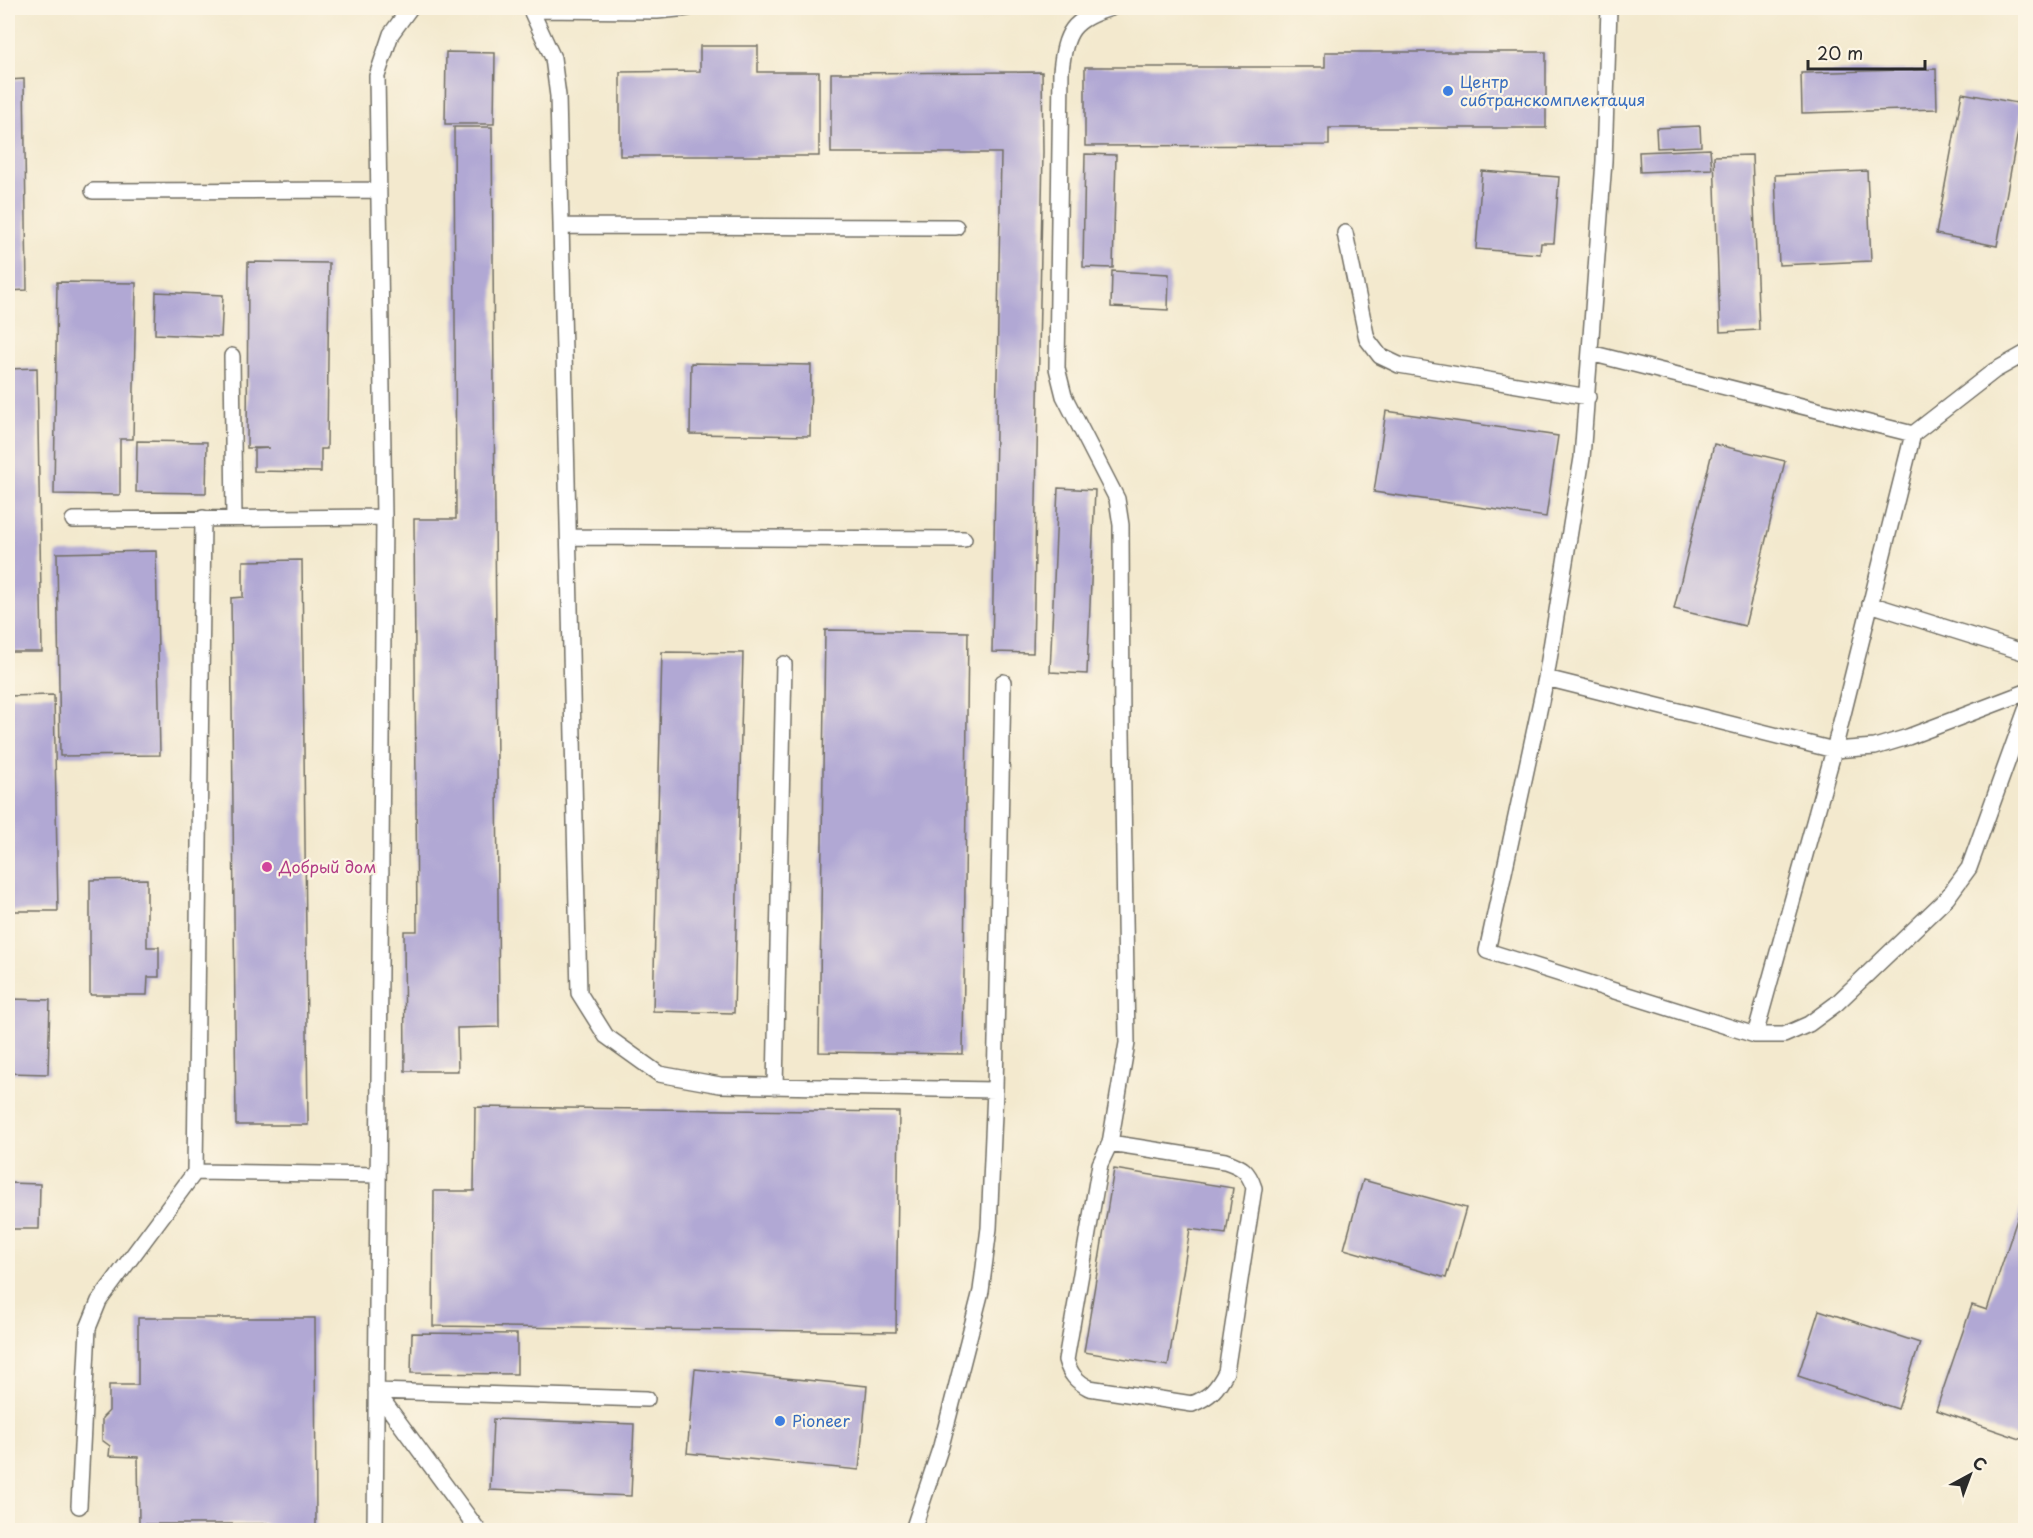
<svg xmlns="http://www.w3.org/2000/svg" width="2033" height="1538" font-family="'Playpen Sans',sans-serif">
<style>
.building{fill:#b1a8d4}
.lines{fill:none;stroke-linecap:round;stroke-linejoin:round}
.lane-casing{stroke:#716e64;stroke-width:18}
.lane{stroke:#fff;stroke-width:15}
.shop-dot{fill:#3f7fe0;stroke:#fcf5e5;stroke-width:2}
.hotel-dot{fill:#d1479c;stroke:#fcf5e5;stroke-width:2}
.labels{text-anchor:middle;stroke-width:4.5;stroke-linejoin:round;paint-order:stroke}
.shop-label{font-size:16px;fill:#366cbe;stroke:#fcf5e5;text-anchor:start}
.hotel-label{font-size:16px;fill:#b23c85;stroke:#fcf5e5;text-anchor:start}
</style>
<rect width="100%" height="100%" fill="#fcf5e5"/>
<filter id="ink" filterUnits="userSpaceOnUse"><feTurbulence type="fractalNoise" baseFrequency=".0167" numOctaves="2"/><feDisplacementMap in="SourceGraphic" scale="12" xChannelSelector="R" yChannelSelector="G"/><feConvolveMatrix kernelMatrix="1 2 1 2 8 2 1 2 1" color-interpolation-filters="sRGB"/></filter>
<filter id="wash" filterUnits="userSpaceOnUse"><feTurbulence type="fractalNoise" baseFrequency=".008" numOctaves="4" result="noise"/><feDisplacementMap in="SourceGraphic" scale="24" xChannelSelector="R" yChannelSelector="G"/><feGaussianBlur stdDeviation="1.35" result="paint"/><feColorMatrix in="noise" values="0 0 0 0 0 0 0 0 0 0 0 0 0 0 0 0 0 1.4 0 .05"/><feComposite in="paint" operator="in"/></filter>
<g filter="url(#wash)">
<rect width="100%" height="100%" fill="#f3e9ce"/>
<g id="blocks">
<!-- building -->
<path class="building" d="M700,46H758V72H819V156H620V72L700,71Z
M446,52L495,53L494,124H445Z
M1325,52H1546V128H1329V145L1085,146V67H1325Z
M1936,69L1937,109L1802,113L1801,73Z
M1042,72L1043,152L1033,653L992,652L1001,153H831V73Z
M24,79L27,290L8,291V80Z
M1962,93L2023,104L1997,246L1936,234Z
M1700,126L1701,146L1657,148L1656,128Z
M454,127H492L499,1027L457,1028L458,1071H405L404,931H417L414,519H456Z
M1710,149L1712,169L1640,172L1639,152Z
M1085,154L1116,155L1113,268L1083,267Z
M1752,155L1759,330L1720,332L1714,156Z
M1482,171L1559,177L1554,243H1541L1540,254L1476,249Z
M1867,171L1871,261L1779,265L1775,175Z
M248,262L329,263L327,449H321V472L254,471V449L270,448H247Z
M1112,271L1169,274L1168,310L1111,307Z
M57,282L136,283L133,439H120V495L54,494Z
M156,292L223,295L221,337L155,334Z
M691,363L811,365L810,436L690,434Z
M37,368L42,652H8V369Z
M1386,411L1558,436L1546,517L1374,492Z
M137,441L207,442L206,493L136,492Z
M1714,444L1785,461L1745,626L1674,609Z
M1058,488L1095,490L1087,674L1050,672Z
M156,551L160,755L60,756L57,553Z
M302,560L308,1125H236L231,598L243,597V561Z
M825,630L968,632L963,1054L819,1052Z
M662,652L743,653L734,1013L653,1011Z
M54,695L58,911H8V696Z
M147,879V947H159V977H148L147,995H90V880Z
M8,999L50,1000L48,1074L8,1073Z
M475,1107L899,1112L896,1332L433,1326L434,1191H474Z
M1114,1169L1233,1188L1226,1234L1190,1229L1168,1366L1084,1352Z
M1363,1180L1466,1208L1446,1278L1344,1249Z
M8,1183L40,1184L39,1229H8Z
M2021,1207L2026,1208V1441L1936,1410L1972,1305L1987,1310Z
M1819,1310L1920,1343L1898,1409L1798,1376Z
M138,1318H315L316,1530H267V1524H139L138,1457L109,1456L110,1446L102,1440V1418L109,1411V1385H138Z
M412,1333L517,1334V1374L411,1373Z
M695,1369L867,1386L859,1470L687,1453Z
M493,1419L634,1424L631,1496L490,1490Z"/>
</g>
</g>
<g filter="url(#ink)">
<use href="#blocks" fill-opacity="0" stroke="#716e64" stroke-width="1.5"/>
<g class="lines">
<!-- lane casing -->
<g class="lane-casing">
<path id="lane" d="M530,8L553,58L558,96L579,993L606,1036L659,1074L720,1085L995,1090
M1609,8L1604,161L1582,458L1546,678L1834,750L1875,747L1908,737L2026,692
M531,10L657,11L688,8
M93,191L379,190
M562,226L956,227
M1345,233L1367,339L1380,356L1399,365L1588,397
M1590,353L1913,434L1834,750L1755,1035
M232,356L234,518
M1913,434L1994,371L2026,353
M203,518L195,1172L378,1175
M73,520L384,517
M569,537L964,539
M1870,604L2026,653
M1546,678L1487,951L1755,1035H1784L1809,1024L1836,1004L1947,898L1969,868L2026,710
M775,1087L784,664
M1110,1143L1225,1161C1242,1167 1248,1170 1254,1188L1226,1372C1217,1389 1210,1397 1192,1404L1089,1388C1076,1381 1070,1374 1066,1360L1100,1164L1110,1143L1127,1043L1122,731L1121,525L1117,499L1064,396L1057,368L1061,71C1065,32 1072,19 1111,8
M376,1391L647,1399
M376,1391L478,1530
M79,1506L88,1328L99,1301L195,1172
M375,1530L384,517L377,76L391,34L410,8
M913,1530L941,1446L981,1291L989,1228L995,1090L1003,682"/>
</g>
<!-- lane -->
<use href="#lane" class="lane"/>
</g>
</g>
<!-- markers -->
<g class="shop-dot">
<circle cx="1448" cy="91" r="6"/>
<circle cx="780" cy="1421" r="6"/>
</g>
<circle class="hotel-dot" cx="267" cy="867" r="6"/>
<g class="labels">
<!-- shop labels -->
<g class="shop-label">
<text x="1460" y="88">Центр<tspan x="1460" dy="18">сибтранскомплектация</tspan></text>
<text x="792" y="1427">Pioneer</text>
</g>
<!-- hotel labels -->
<g class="hotel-label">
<text x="279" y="873">Добрый дом</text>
</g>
</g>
<!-- margin -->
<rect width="2033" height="1538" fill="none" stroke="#fcf5e5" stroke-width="30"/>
<!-- north arrow -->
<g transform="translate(1970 1475) rotate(41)" stroke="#fcf5e5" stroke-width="4.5" paint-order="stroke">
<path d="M0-4.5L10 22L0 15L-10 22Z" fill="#2b2b2b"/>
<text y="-9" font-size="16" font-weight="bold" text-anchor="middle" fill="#2b2b2b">С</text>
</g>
<!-- scale -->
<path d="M1808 60v9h117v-9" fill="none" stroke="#2b2b2b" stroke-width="3"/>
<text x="1817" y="60" font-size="18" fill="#2b2b2b" stroke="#fcf5e5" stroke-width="4.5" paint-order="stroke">20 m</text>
</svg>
